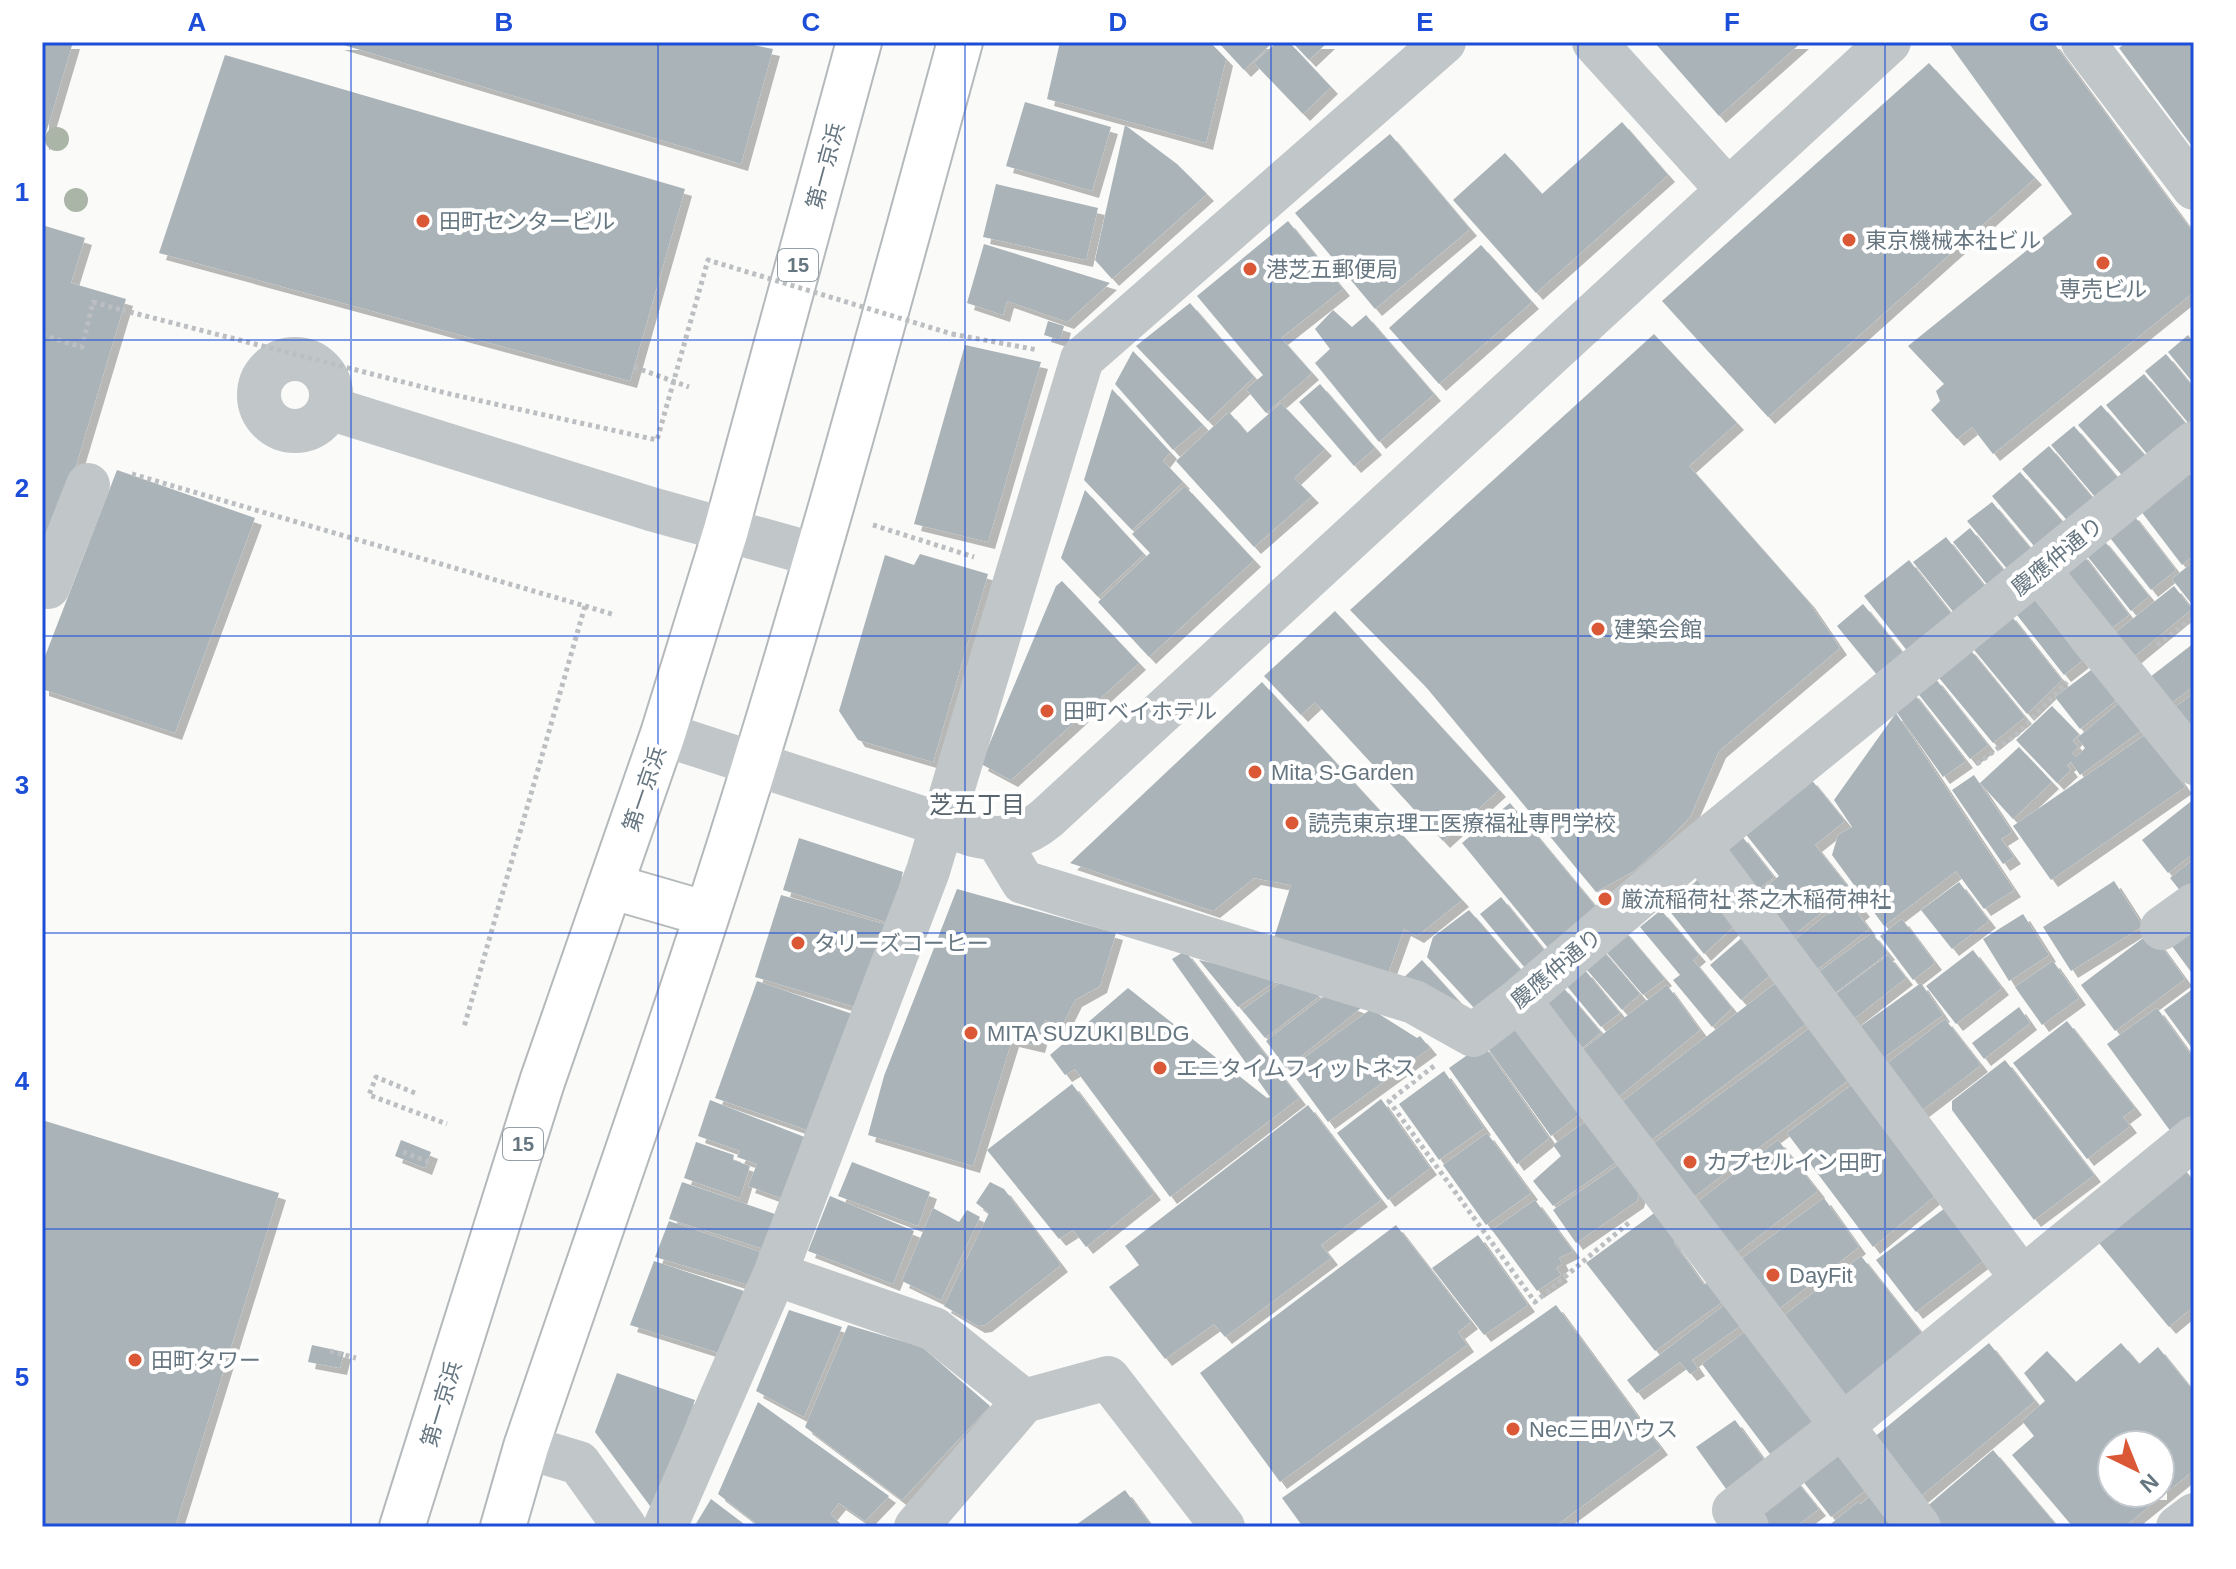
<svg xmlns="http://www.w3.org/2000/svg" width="2236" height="1569" font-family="Arial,'Noto Sans JP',sans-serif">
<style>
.building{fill:#aab3b8;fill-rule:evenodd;filter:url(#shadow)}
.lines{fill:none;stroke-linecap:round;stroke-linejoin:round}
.highway-casing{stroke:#b5b9bc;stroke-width:48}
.path{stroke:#bcbfc1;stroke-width:5;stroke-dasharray:4 4;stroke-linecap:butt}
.minor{stroke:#c1c6c9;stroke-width:44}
.highway{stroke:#fff;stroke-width:44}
.path-bridge{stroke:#bcbfc1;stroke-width:5;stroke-dasharray:4 4;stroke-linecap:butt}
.tree{fill:#aab4a7}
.grid{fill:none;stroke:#1d4ed8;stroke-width:2;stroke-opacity:0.55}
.poi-dot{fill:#db5836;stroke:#fff;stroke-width:3}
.labels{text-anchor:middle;stroke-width:8;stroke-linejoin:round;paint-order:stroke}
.shield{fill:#fff;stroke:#949fa7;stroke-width:2}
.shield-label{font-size:20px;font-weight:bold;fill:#667681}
.street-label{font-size:22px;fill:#667681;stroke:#fff}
.poi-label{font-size:22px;fill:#667681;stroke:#fff;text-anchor:start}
.neighbourhood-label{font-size:24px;fill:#58646d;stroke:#fff}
.neatline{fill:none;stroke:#1d4ed8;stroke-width:3}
.grid-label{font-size:26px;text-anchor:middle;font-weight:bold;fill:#1d4ed8}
</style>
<defs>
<filter id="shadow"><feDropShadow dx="7" dy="7" stdDeviation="0" flood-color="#0004"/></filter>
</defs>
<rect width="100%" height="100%" fill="#fafaf8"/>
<!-- building -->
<path class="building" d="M42,42H73L43,143H42Z
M738,42L773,49L741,164L337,43Z
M1060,42H1210L1226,59L1206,143L1047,99Z
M1218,42H1273L1244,70Z
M1277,42H1289L1331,87L1303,114L1254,63Z
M1292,42H1328L1309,60Z
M1654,42H1802L1719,116Z
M1948,42H2053L2194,234V292L1993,454L1972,427L1957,439L1931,410L1940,401L1936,391L1944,384L1908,346L2072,214Z
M2127,42H2194V149L2119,48Z
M225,55L685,189L630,381L159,253Z
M1929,63L2035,178L1768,417L1662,301Z
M1025,102L1111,127L1092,191L1006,166Z
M1622,122L1668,175L1536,293L1453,200L1505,153L1542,194Z
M1125,125L1177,164L1207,194L1112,279L1095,260Z
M1390,134L1470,229L1375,309L1295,213Z
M996,184L1098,208L1086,260L983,237Z
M1288,221L1343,289L1281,338L1312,373L1266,413L1246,389L1263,375L1197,296Z
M42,225L85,238L71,283L126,299L47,562L42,561Z
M984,244L1110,283L1067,322L1007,301L1003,315L967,303Z
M1481,245L1532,302L1439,384L1389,328Z
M1190,303L1254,377L1208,421L1136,346Z
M1333,310L1352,327L1366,315L1434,394L1379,442L1315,363L1330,349L1315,329Z
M1048,321L1064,326L1060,340L1044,335Z
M1654,334L1737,423L1689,466L1808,601L1840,648L1719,751L1690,817L1665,843L1634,871L1596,892L1426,687L1350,610Z
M2188,335L2194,343V384L2168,352Z
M965,345L1041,362L988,542L914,524Z
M1133,351L1203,425L1173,450L1115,384Z
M2166,354L2194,388V430L2145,371Z
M2144,374L2191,430L2153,461L2106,405Z
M1320,384L1375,448L1354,466L1299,402Z
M1112,389L1170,452L1163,461L1183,482L1132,530L1084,480Z
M1281,403L1325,449L1294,478L1312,496L1254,547L1176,461L1229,412L1247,433Z
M2101,405L2150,461L2127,481L2078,425Z
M2074,426L2124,485L2101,504L2051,445Z
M2049,446L2098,504L2072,526L2022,469Z
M2186,469L2194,479V555L2182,565L2137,506Z
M117,470L255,518L175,733L42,689V664Z
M2020,472L2069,529L2040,553L1992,496Z
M1185,486L1254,560L1149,657L1098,602L1150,553L1132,534Z
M1085,490L1144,554L1098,597L1061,558Z
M1992,502L2038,557L2013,576L1967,521Z
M2132,513L2176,570L2151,590L2107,534Z
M1970,528L2010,578L1993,592L1953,542Z
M1946,537L1991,594L1959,619L1913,562Z
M2102,538L2149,596L2131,611L2084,552Z
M2081,552L2129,615L2105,633L2057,570Z
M920,554L988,574L933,762L858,740L839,711L885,555L914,565Z
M1909,560L1957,621L1912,657L1864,596Z
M2194,561V607L2172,579Z
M1062,581L1139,663L1011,780L981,764L1056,586Z
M2174,586L2192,609L2130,660L2111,636Z
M2032,596L2082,661L2064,675L2013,610Z
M1863,604L1908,659L1882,681L1837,626Z
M1335,611L1499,790L1443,841L1315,702L1301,715L1264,676Z
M2009,613L2062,680L2027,714L1970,645Z
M2194,643V686L2166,707L2145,681Z
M1968,647L2025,717L1993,743L1935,673Z
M2099,664L2123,695L2080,729L2055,697Z
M1935,678L1988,745L1970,759L1916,691Z
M1262,682L1462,900L1417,936L1404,929L1386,979L1272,944L1291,885L1254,878L1213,911L1070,863Z
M1912,691L1966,761L1943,777L1893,707Z
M2194,693V744L2169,712Z
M2124,699L2146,727L2080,775L2071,762L2067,765L2071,770L2057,783L2016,740L2052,706L2079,734L2070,744L2073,741L2078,747L2072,753L2076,757L2085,748L2077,738Z
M1896,713L2014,890L1984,909L1956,871L1884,926L1832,855L1838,835L1852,827L1834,800Z
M2148,733L2185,787L2051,880L2013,826Z
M2019,747L2052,782L2013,819L1980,783Z
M1974,775L2012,832L2001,839L2014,857L2003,864L1952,790Z
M1810,778L1845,821L1815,845L1850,889L1788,940L1753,897L1779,876L1744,832Z
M2194,799V853L2168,873L2142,840Z
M1510,803L1597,908L1548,948L1462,843Z
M1741,835L1774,877L1750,896L1717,854Z
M799,838L903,872L889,923L783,890Z
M2194,859V891L2186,898L2170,878Z
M1703,874L1742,919L1704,954L1668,909Z
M2114,881L2143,926L2071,971L2043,927Z
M1959,882L1989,921L1952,949L1921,910Z
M957,889L1116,933L1100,986L1075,1000L1062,1026L1045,1020L1038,1046L1012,1040L973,1166L868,1135L884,1076Z
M781,895L887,925L862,1009L755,977Z
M1851,895L1863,910L1858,914L1869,929L1814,972L1791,943Z
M1501,897L1545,951L1525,968L1480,914Z
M1469,910L1521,970L1475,1009L1427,957L1433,937Z
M1661,910L1699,955L1693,960L1732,1008L1712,1027L1673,980L1680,975L1640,927Z
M2023,914L2049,955L2009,981L1983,939Z
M2194,917V976L2166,938Z
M1902,919L1935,963L1913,980L1880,936Z
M1623,929L1665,979L1643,995L1601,946Z
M2151,932L2185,979L2115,1031L2081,985Z
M1872,933L1888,953L1831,996L1816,974Z
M1745,935L1775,971L1741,1000L1710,965Z
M1599,946L1640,994L1622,1010L1580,962Z
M1973,950L2002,988L1956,1024L1926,986Z
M1185,951L1299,1098L1170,1197L1075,1069L1065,1075L1050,1055L1128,988L1267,1098L1270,1097L1172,959Z
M1888,955L1906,978L1851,1021L1833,996Z
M1199,960L1280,978L1238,1007Z
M1422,960L1458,1000L1444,1013L1397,984Z
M2053,961L2079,998L2042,1025L2015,987Z
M1585,970L1620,1013L1601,1027L1566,985Z
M1287,978L1322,994L1265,1038L1242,1010Z
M757,981L855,1015L810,1131L715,1098Z
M1777,982L1807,1023L1647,1143L1618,1105Z
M1921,983L1943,1015L1880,1060L1858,1028Z
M1667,985L1700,1030L1611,1103L1577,1054Z
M1562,986L1601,1032L1581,1049L1544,1001Z
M2194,988V1051L2164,1010Z
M1327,994L1361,1008L1286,1068L1266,1041Z
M2019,1007L2030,1023L1984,1059L1972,1043Z
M2157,1008L2194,1059V1114L2171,1132L2107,1044Z
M1371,1009L1417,1038L1420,1036L1430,1048L1328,1122L1289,1069Z
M1945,1019L1981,1065L1921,1111L1885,1065Z
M2067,1021L2135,1108L2123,1117L2130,1126L2087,1159L2013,1063Z
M1522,1022L1585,1110L1551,1136L1487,1047Z
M1814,1025L1851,1078L1691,1199L1649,1147Z
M1483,1044L1549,1138L1517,1164L1449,1068Z
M2005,1060L2094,1175L2034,1220L1952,1110V1101Z
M1444,1071L1484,1128L1439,1160L1399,1104Z
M1857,1081L1941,1191L1873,1247L1787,1133Z
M1072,1084L1154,1193L1086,1247L1073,1230L1059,1239L987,1150Z
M1381,1099L1430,1168L1388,1200L1337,1133Z
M710,1100L807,1138L781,1198L748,1186L757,1164L737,1157L740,1151L698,1136Z
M1308,1105L1381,1200L1321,1245L1331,1258L1225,1337L1214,1324L1165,1359L1109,1287L1139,1265L1125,1246Z
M1593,1116L1622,1158L1553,1206L1533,1181L1561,1156L1553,1145Z
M42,1120L279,1193L175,1527H42Z
M1487,1133L1531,1193L1486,1225L1443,1165Z
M401,1140L431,1152L425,1168L395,1156Z
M1778,1140L1818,1191L1734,1255L1696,1203Z
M696,1142L734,1155L733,1160L750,1166L740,1198L684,1178Z
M852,1162L930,1192L918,1226L838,1196Z
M1623,1162L1641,1186L1637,1201L1576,1243L1553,1210Z
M2186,1171L2194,1181V1306L2169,1327L2099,1243Z
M682,1182L775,1214L764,1249L669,1219Z
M990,1182L1004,1189L1061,1265L985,1325L978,1326L944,1306L989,1213L976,1203Z
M830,1196L914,1231L893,1284L808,1251Z
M1824,1198L1859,1247L1776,1311L1737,1262Z
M1535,1200L1573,1251L1559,1258L1562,1264L1556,1268L1561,1275L1537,1291L1492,1230Z
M933,1208L959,1222L967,1210L980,1217L941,1300L902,1281Z
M1945,1208L1984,1260L1916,1312L1876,1260Z
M1657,1211L1676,1237L1674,1243L1704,1285L1711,1279L1726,1299L1655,1351L1586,1263Z
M669,1221L760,1252L749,1285L655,1257Z
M1396,1225L1471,1322L1458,1332L1467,1345L1280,1482L1200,1373Z
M1478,1235L1528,1305L1484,1335L1432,1268Z
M1861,1256L1924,1336L1840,1401L1778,1320Z
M654,1261L744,1291L722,1354L630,1325Z
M1727,1303L1743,1324L1692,1360L1698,1369L1690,1374L1680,1362L1637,1393L1627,1380Z
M1556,1305L1661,1448L1554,1527H1303L1282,1498Z
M789,1310L842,1327L804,1417L756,1391Z
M848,1325L922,1347L990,1406L902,1500L805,1427Z
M1746,1331L1813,1422L1770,1454L1702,1364Z
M1989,1343L2035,1401L1921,1496L1872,1439Z
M2121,1343L2139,1364L2158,1347L2194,1392V1470L2124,1527H2073L2012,1455L2034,1436L2022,1421L2045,1401L2024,1373L2047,1351L2076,1382ZM2112,1445H2160V1493H2112Z
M312,1345L344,1352L340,1368L308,1362Z
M617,1373L695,1400L653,1510L595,1432Z
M758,1402L889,1496L865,1521L839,1503L830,1514L844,1527H761L718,1494Z
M1735,1420L1767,1464L1729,1493L1696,1447Z
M1993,1450L2058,1527H1941L1925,1508Z
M1842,1453L1867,1489L1831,1517L1798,1475Z
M1794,1478L1819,1509L1795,1527H1760L1756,1522Z
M1125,1490L1152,1527H1073Z
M1871,1495L1897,1527H1827L1858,1502L1861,1504Z
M711,1499L748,1527H694Z"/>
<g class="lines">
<!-- highway casing -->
<g class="highway-casing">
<path id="highway" d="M610,886L707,914
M402,1527L542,1082L663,734L726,530L859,42
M503,1527L526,1447C586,1270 649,1093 707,915C801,627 880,334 960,42"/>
</g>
<!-- path -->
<path class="path" d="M952,334L1038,350
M42,335L82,347L93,302L122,310
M634,367L689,387
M132,474L585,606L464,1027
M873,525L974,557
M585,606L615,615
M2157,645L2194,617
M1977,764L2018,733L2067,682
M1434,1066L1389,1101L1535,1302L1631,1221
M415,1093L376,1077L369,1095L447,1124
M403,1152L434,1164
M330,1351L356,1358"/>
<!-- minor -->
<path class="minor" d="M1594,42L1727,189
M2083,42L2194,188
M259 395a36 36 0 1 1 72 0a36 36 0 1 1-72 0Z
M329,408L651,509L816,555
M2039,571L2194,763
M48,587L88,485
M663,734L974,835C1004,842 1024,837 1047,818L1889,42
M997,839L1023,882L1414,1002L1473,1035L1519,1000L1699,846L2194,443
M1699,846L2022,1278
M2162,928L2194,905
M1519,1000L1919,1527
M775,1274L934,1329L1024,1401
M526,1447L579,1463L625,1527
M665,1527L775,1274L928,871L1082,359L1444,42
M916,1527L1024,1401L1108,1378L1223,1527
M1747,1527L1734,1510L1843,1425L2194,1138
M2178,1527L2194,1515"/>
<!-- highway -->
<use href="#highway" class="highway"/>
<!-- path-bridge -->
<path class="path-bridge" d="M122,310L450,394L657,440L708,260L952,334"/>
</g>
<!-- trees -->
<g class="tree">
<circle cx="57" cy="139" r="12"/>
<circle cx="76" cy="200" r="12"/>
</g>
<!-- grid -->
<path class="grid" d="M351,42V1527M658,42V1527M965,42V1527M1271,42V1527M1578,42V1527M1885,42V1527M42,340H2194M42,636H2194M42,933H2194M42,1229H2194"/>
<!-- markers -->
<g class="poi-dot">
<circle cx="423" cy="221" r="8"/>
<circle cx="1849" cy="240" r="8"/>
<circle cx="2103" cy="263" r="8"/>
<circle cx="1250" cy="269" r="8"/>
<circle cx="1598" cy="629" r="8"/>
<circle cx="1047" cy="711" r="8"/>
<circle cx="1255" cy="772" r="8"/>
<circle cx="1292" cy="823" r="8"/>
<circle cx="1605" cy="899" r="8"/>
<circle cx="798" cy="943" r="8"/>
<circle cx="971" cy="1033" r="8"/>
<circle cx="1160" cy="1068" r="8"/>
<circle cx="1690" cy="1162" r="8"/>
<circle cx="1773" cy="1275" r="8"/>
<circle cx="135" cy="1360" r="8"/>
<circle cx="1513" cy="1429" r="8"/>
</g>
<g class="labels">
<!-- shield labels -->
<g class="shield">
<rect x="778" y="249" width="40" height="32" rx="6"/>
<rect x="503" y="1128" width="40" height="32" rx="6"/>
</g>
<g class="shield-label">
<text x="798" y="272">15</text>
<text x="523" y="1151">15</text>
</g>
<!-- street labels -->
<g class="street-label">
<text transform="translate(825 166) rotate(-75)" y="8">第一京浜</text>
<text transform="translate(2057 556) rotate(-39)" y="8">慶應仲通り</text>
<text transform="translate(644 789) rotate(-71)" y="8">第一京浜</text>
<text transform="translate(1556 968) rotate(-40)" y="8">慶應仲通り</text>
<text transform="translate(441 1404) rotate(-73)" y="8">第一京浜</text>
</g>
<!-- poi labels -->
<g class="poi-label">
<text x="439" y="229">田町センタービル</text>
<text x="1865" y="248">東京機械本社ビル</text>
<text x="1266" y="277">港芝五郵便局</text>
<text x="2103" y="297" text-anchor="middle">専売ビル</text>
<text x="1614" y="637">建築会館</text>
<text x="1063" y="719">田町ベイホテル</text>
<text x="1271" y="780">Mita S-Garden</text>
<text x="1308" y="831">読売東京理工医療福祉専門学校</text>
<text x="1621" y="907">厳流稲荷社 茶之木稲荷神社</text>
<text x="814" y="951">タリーズコーヒー</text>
<text x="987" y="1041">MITA SUZUKI BLDG</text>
<text x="1176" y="1076">エニタイムフィットネス</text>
<text x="1706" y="1170">カプセルイン田町</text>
<text x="1789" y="1283">DayFit</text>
<text x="151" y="1368">田町タワー</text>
<text x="1529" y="1437">Nec三田ハウス</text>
</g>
<!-- neighbourhood labels -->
<g class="neighbourhood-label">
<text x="977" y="813">芝五丁目</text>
</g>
</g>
<!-- border -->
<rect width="2236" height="1569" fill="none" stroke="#ffffff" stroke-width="88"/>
<!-- north arrow -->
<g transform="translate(2136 1469) rotate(137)"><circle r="38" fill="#ffffff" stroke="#c2c8cd" stroke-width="2"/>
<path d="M0-6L14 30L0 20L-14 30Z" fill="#db5836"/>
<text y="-12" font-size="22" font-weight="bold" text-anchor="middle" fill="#667681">N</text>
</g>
<rect x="44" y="44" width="2148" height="1481" class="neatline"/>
<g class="grid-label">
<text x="197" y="31">A</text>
<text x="504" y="31">B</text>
<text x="811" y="31">C</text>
<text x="1118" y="31">D</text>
<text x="1425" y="31">E</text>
<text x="1732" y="31">F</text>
<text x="2039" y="31">G</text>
<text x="22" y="201">1</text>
<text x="22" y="497">2</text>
<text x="22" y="794">3</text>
<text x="22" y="1090">4</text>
<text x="22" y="1386">5</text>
</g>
</svg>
